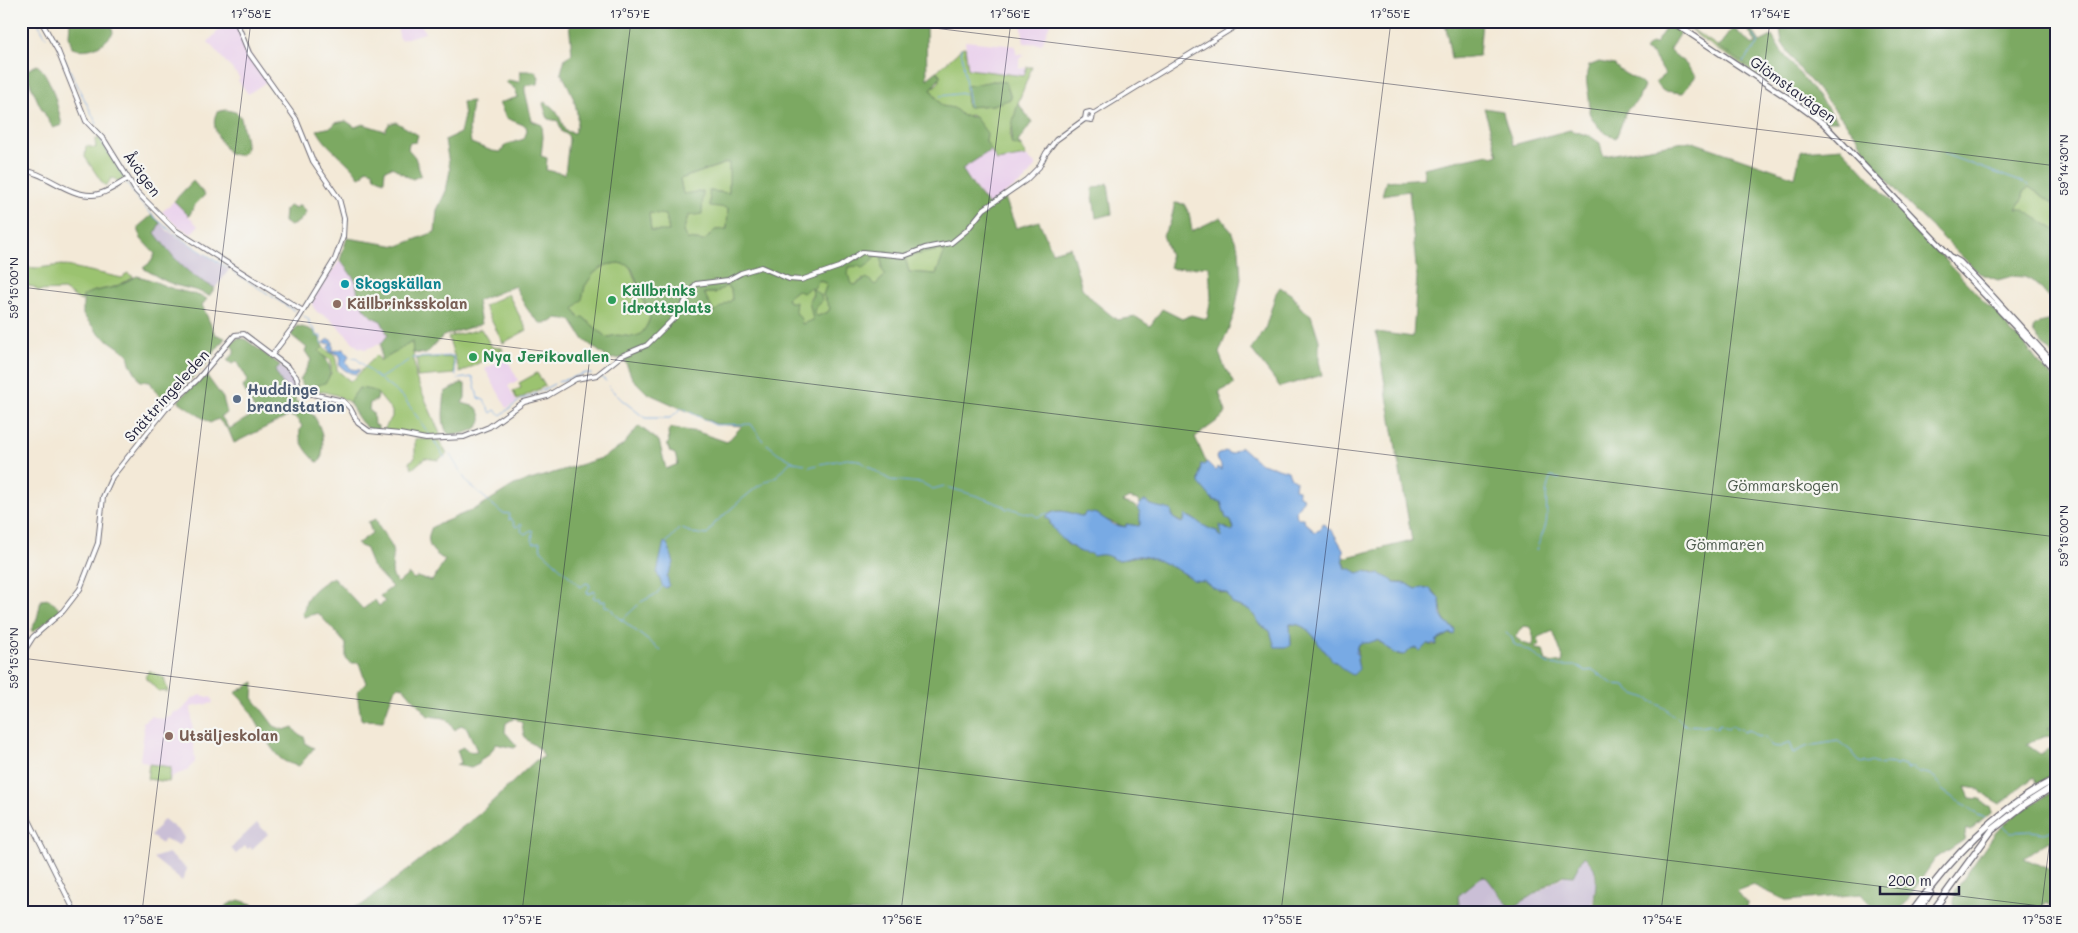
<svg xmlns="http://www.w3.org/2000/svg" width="2078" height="933" font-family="Mali,sans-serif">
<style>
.built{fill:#ead1ec}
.industrial{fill:#cabfd6}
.green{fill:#9bc36f;stroke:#5e7255;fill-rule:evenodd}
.forest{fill:#7ca962;stroke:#4f664e;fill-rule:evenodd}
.water{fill:#78aae4;stroke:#4d6690}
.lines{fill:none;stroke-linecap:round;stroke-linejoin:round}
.stream{stroke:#78aae4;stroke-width:1}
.minor-casing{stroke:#6b6872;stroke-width:6}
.major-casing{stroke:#6b6872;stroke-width:7}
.highway-casing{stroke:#6b6872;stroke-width:8}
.minor{stroke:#fff;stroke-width:4}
.major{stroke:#fff;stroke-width:4.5}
.highway{stroke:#fff;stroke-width:5.5}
.ticks{fill:none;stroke:#22223b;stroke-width:1;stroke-opacity:0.45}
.culture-dot{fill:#0f9aa8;stroke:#f6f6f2;stroke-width:2}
.leisure-dot{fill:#2e9e5b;stroke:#f6f6f2;stroke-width:2}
.education-dot{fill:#8d6e63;stroke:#f6f6f2;stroke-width:2}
.service-dot{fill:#5c6f8a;stroke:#f6f6f2;stroke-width:2}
.labels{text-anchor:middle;stroke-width:4.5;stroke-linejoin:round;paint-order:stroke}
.street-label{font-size:15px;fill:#22223b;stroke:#f6f6f2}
.culture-label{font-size:15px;font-weight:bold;fill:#0d838f;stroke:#f6f6f2;text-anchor:start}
.leisure-label{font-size:15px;font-weight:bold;fill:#27864d;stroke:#f6f6f2;text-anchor:start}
.education-label{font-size:15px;font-weight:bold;fill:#785e54;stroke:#f6f6f2;text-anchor:start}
.service-label{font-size:15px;font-weight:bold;fill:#4e5e75;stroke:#f6f6f2;text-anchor:start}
.park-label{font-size:15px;fill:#4c5a4d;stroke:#f6f6f2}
.neatline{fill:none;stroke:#22223b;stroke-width:2}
.ticks-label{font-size:12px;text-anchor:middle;fill:#22223b}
</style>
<rect width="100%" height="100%" fill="#f6f6f2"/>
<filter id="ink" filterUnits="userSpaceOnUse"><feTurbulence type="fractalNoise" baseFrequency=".02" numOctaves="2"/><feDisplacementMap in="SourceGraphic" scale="10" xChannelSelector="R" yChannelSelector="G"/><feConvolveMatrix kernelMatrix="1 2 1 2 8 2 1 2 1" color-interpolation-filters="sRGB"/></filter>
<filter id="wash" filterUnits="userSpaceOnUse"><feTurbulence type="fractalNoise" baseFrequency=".0096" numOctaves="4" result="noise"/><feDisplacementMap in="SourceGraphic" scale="20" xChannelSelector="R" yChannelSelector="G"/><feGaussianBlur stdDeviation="1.12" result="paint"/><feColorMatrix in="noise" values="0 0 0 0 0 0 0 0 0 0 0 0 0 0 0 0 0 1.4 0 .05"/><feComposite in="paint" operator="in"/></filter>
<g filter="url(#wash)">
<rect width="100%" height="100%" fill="#f3e9d7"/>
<!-- built -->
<path class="built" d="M232,21H235L245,48L269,80L248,94L238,80L240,78L208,42L223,26Z
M396,21H417L422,26L425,33L400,40Z
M1021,21H1051L1042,44L1024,43Z
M965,41L1016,46V54L1024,55L1019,59V69L1027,67L1024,76L968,69Z
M991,150L997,161L1026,156L1036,165L1025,180L988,205L962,169Z
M174,201L198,226L191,234L175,224L162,212Z
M340,260L356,281L358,296L372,317L381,321L388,336L381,344L365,349L358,347L329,318L317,312L313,307V301L316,294Z
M506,357L518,380L508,386L517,402L507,408L485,369Z
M201,695L212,698L213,703L191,707L195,762L186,771L173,776L169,782L147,779L149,764L140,760L144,732L143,722L152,716L161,719L172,716L173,712L181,711L193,698Z"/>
<!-- industrial -->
<path class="industrial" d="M160,223L168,231L229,270L215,288L196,280L176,261L155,233Z
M280,365L293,379L296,391L287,392L275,371Z
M164,819L181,833L184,838L178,846L165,839L162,844L151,836Z
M257,823L268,834L252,849L250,847L248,849L245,846L236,854L231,848Z
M168,853L187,869L182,881L153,858Z
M1584,856L1594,868L1596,884L1592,904L1595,912H1460L1457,896L1482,876L1487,878L1511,909L1575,869Z"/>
<!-- green -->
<path class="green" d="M1688,27L1750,67L1760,60L1770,83L1702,39Z
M965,47L968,69L1024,76L1027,67H1032L1018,103L1010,136L1011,141L1018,146H1021L1026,156L997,161L986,142L987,136L972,115L963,116L956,110L942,106L931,90L939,82V73L937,71C943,64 958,54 961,48ZM993,81L1006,82L1011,98L993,105L967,107L966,91Z
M99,138L125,178L119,182L115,179L111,178L107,186L103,184L85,157L86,146L96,148L95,140Z
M730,162L729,193L709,191L728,208L727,229L715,230L704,241L687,239L683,232L688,216L703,191L683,195L680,179Z
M2029,187L2057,206V231L2022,210L2016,209L2023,197V192Z
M649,212L666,215L669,232L651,231Z
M939,250L945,252L936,274L909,272L905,257Z
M875,254L882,255V267L886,275L875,285L863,279L855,285L850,284L847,274L849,267L868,263Z
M618,263L628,265L631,269L650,318C638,351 625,328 607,338L583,317L580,319L574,309L582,299L585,286L594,273L606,265Z
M62,265L122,278L127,273L134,277C128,280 122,284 116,286C104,291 87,288 81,301L64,290L38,291L34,287L21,285V267L38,268Z
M818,280L827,284L823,295L830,308L828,312L818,316L815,315L814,310L822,301L813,290Z
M726,286L731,289L732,300L714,313L704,293H715Z
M809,288H812L813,295L810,297L813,320L802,324L792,303L789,302L787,298L797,290L801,292Z
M508,294L527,330L503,343L484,306Z
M481,329L492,347L502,348L503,350L460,373L448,337Z
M412,342L416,378L441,436L425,437L383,431L392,417V411L378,394L359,388L349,402L336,395L316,390V386L331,374V360L326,358L319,351L323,347C334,358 336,351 337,370L350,381L354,379L376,355L381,361Z
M453,357L455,374L417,377V358Z
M537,373L545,386L517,400L513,391L521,388L519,383Z
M415,439L439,440L447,454L438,460L425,458L412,469L409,462L415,458Z
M149,671L164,678L168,692L158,691L145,677Z
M149,764L171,767L169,782L147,779Z"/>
<!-- forest -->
<path class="forest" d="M70,21H111L113,33C103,46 89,53 72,48L69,36Z
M569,21H922L926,27L927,79L937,71L941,76L931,90L942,106L954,108L963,116L975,117L987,133L986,142L991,150L962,169L973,186L988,205L1004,195L1016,228L1039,221L1052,252L1070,247L1082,288L1096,303L1117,320L1136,317L1150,326L1162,309L1182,319L1191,315L1207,319L1211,298L1209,266L1174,269L1170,267V256L1163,235L1170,224L1175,203L1184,204L1189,213L1192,231L1221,217L1231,231L1239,249L1241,279L1234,315L1219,353L1225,368L1235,384L1219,392L1226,412L1224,416L1195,437L1206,462L1204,465L1201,464L1199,482L1212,497L1221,502L1226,518L1231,521L1234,530L1231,531L1225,527L1222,529L1223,537H1221L1214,531L1200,524L1191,517L1184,519V523L1172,518L1171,513C1163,508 1152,508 1145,501L1140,504L1137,500L1129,498L1122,502L1133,505L1139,510L1141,520L1139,526L1126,524V527C1111,523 1101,517 1086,512L1083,517C1071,513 1056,506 1045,517L1049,519L1050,524L1068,545L1079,551L1108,555L1120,560L1137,556L1157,559L1184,573V575H1188L1193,580H1204L1220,592L1227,594L1235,605L1250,610L1261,625L1270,631L1274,643L1281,647L1291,645L1290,624C1304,623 1312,633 1319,644C1323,651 1330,655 1334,662H1336L1353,675L1358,670L1357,646C1361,642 1371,640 1377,640L1394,653L1401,655L1408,652L1411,648L1422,647L1428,643L1429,645H1436L1437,640L1451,633L1452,635L1454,628C1436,620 1446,606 1436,594C1435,592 1432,591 1430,588L1416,589L1403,583H1394L1383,576L1366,571L1360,573L1347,570L1343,558L1412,541L1376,332L1413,337L1417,277L1409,191L1382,195L1386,181L1425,178L1423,168L1488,154L1492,157L1498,155L1484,108L1503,111C1505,125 1510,132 1513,145L1570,130L1590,136L1600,143L1603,156L1690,141L1795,177L1801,151L1842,148L1988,306L1995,310L2012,333L2021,339L2037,361L2057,382V724L2048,728L2055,729L2057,735L2055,736L2042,737L2026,744L2040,754L2057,744V774L2038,784L2036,783L2034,777L2000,804L1983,794L1979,789L1965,787L1970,798L1980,799L1985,805L1990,806L1992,812L1970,831L1966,829L1964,840L1935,859L1899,912H1875L1876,910L1861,894L1788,901L1753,885L1737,891L1747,903L1748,912H1595C1591,898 1600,882 1594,868C1592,864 1587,859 1584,856L1573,876L1563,875L1511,909L1487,878L1482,876L1458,896L1460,912H334L362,905L478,815L535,761L544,757C540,744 528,745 524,735C523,732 523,727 522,723L515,718L506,723L505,732L517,746L514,748L496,744L489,755L481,759L479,764L471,768L456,765L461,762L457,750L463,747C467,752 471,752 477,751L467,728L461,725L455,730L445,718L428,716L403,687L398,686L394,690L383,721L363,720L361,719L357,692L366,683L359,663H350L346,659V644L318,613L304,617L302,613C305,609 304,607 306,602C309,591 324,582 333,577L363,609L375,600L379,606L385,602L380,596L392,587L372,566L366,549L357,544L372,533L368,522L376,519C378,523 378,527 381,530C388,540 392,543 393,556C393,566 389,576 398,583L409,574L414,579L417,577L432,581L445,560C431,552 424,543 432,527L477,508L514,485L602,458L622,446L639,426L659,441L666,469L678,464L675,454L670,452L667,444L669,442L668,432L671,428L698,432L727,442L742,426L716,424L647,393L632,378L624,358L609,359L584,340L571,320L557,318L551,322L542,324C528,314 522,301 515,286L477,301L481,324L443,336L426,354L413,353L412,342L381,361V344L388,335L381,321L372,317L364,309L358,296L356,281L340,260L347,238L398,246L435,232L437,210L446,191L450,170L445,140L460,133L464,116L462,102L472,101L469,129L471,143L492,151L501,152L505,145L524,139L527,131L526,126L506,118L499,103L518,97L515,89L506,82L508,80L519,82L521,71H535L539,77L538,84L525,86V91L532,121L542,125L543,137L541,156L547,158L546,170L565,174L569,140L568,135L562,132L558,121L548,119L543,104L544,102C557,108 560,117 565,131L574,133C583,115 571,89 561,73L565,58L572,54ZM729,162V193L709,191L710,206L728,208L727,229L715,230L704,241L687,239L683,232L688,216L702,214L703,191L683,194L680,179ZM649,213L666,215L669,231H651ZM939,250L945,251L936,274L909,272L905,257ZM875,255L882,256V270L886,275L875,285L867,278L855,285L851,284L848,274L849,267L859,266L861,268C867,267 873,261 875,255ZM618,263L628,265L632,269L650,318C638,351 625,328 607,338L583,317L579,318L574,309L582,299L585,286L594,273L606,265ZM819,280L827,284L823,295L830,308L828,312L818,316L815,315L814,310L822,301L821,295L813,290ZM726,286L731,289L732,300L714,312L704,293H715ZM809,288H812L813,295L809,301L813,320L802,324L801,319L795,311L796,302H789L787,298L797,290L803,293ZM1523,626L1530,627C1532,632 1536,641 1532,646L1523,643L1515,637ZM1553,631L1563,658L1562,663L1546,662L1543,650L1536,649L1535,647L1540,644L1537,638Z
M1445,21H1482L1479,56L1451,59Z
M1742,21H1746L1760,42L1772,36L1781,51L1838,121H1824L1778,85L1770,83L1761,60L1750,67L1718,47L1733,28L1753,45L1757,44Z
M1775,21H2057V206L2029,187L2023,192V197L2016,209H2022L2057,231V307L2035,282L2024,277L2012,276L1998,280L1979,273L1906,202L1869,158L1857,136L1799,68L1782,43L1780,28Z
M1669,23L1681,31L1669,50L1685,63L1696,76L1683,93L1663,91L1655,82L1665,74L1653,55L1645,50L1651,43L1655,44Z
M1599,62L1615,65C1622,75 1636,77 1644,86L1638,100L1627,110L1616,138C1602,133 1595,125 1589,112C1592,96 1582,81 1589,66Z
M37,65C51,75 58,108 62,125L53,128L39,104L25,71Z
M993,81L1006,82L1011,99L993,105L967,107L966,86Z
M1018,103L1032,122L1018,142L1021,146L1011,144L1013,121Z
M225,110C230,111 237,111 240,116C242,119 242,125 243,128C246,140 252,162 229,153C221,143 209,126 217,112Z
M346,121L355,127L363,124L385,131L389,124L396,122L418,135L416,142L409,143L408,149L415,157L421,175L413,179C404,176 400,171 392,167L385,170L384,181L375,177L373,171L366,169L363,175L359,177C347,158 329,152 317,130L332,127L335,123Z
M193,181L205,195L195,205L189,216L174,201Z
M1108,183L1112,214L1096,218L1092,189Z
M300,205L306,212C303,219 297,224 290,226L284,222L285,210L289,206L295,208Z
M152,215L160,223L155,233C174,258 185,274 215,288L209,296C196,289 188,289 175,285C163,281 153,274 143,268L151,262L155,254L141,239L138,227Z
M137,276C149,278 157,283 168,287C182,292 195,293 207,299L202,305L215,334L225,338L204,366L168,401L157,393L150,382L140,381L130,363L128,354L98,333L83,315V296L91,292L115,287Z
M1280,287L1292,295L1301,308L1311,315L1319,340V361L1322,375L1280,387L1251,349L1265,329L1276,293Z
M2057,319V361L2034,334L2033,328L2039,323Z
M297,326C312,329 319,332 323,347L319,351C329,361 335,372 325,383L309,388L303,387L300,380L311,360L305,351L307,348L291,335Z
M238,338L245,339L280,365L275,371L287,392L296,396L295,401C318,411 327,436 321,460L317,462C308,454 294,437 302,426L296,418L289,416L234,443L229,431L218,419L210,423L178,401L191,387L207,376L223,398L227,413L221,416L229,429L256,413L243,387L248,380L237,361L232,364L227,360L234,354V349L230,344Z
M461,383L465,384V398L462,403L476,407C493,428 464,436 448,434C440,424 444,404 445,392Z
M359,388L372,390L378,394L377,400L370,403L369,410L373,413L374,424L378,426V430C363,432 356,413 349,402Z
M49,599L61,610L33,632L31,630L37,619L41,600Z
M254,682L253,698L274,726L284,730L293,727L297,733L304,737L306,744L314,748L299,766C291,764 283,762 278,756C261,737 254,709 235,693Z
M2057,789V838L2044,844L2024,858L2057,873V911L2047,903L2032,912H1953L1955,891L1996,832L2015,815Z
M239,900L252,904L257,912H219L227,905Z"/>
<!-- water -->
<path class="water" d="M329,339L333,342V351L343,349L349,356L346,362L351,369L360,370L356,374C349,373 343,370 339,364L341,358L338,353L336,355L335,353L330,352L328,347L331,344L324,343Z
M1241,447L1258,462L1288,471L1291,478L1296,481L1295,489L1298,490V494L1304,498L1296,511L1297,518H1303L1306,524L1310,526L1314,532L1320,530L1322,523L1333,532L1343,549V560L1346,569H1351L1358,573L1365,571L1377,575L1379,574L1392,580L1394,583L1407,584L1416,589L1422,587L1425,589L1430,588L1440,600L1441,615L1445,622L1455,630L1454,635L1451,633L1437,640L1436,645L1434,643L1429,645L1428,643L1420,651L1416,648H1412L1404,655L1393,653L1390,649L1384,646L1382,643L1377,640L1368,643L1362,642L1357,646L1356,653L1358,656L1357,660L1359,669L1353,675C1347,672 1339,667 1336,662H1334L1324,650L1322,649C1314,636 1306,623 1290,624L1291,645L1288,647H1275L1270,631L1261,625L1250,610L1233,604L1227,594L1213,588L1204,581L1193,580C1190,575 1151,554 1136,556C1130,557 1124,560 1118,560C1114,560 1112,557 1108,556C1104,554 1098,555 1093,556C1090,552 1085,554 1079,551C1069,546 1052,532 1049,519L1045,518C1056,506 1070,513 1083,517L1086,512L1097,514L1114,525L1126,527V524L1139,526L1140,525V513L1138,509L1140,504L1145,501L1150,505L1171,510L1173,518L1181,523L1184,522L1185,515C1195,519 1206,529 1217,531L1218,535L1222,537L1220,525L1232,532L1234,528L1231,521L1226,518L1221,502L1213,500L1199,483L1201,464L1204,465L1207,462L1216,471L1217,467L1221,470V465L1216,458L1217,455L1225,451L1231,454Z
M664,542L668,545L674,563L667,576L669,585L666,588L663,587L657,573Z"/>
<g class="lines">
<!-- stream -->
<path class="stream" d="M37,21L46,37
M961,48L969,106
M59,49L97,124
M1743,62L1759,43L1744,21
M940,96L965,93
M101,140L124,178
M1944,154L2024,183
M127,183C148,221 192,246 228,268
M2026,184L2028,185
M234,272L295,311
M304,316L309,320V325L315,330L316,336H321V343H324
M349,357L357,359L379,379L409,360
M412,358L453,356L456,375
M600,376L606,381
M457,379L473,377L478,398L484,400L491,413L495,410L501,415L522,399L529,397L554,384
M381,380L404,398L431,437
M558,382L586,373L591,374
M608,386L622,400L645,418H670L682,408L715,425L751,424L763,441
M434,441L445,458
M767,444L778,453L794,462L805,464
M450,455L467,482L502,513L510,514L509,520L511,518L516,527L522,524L521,531L525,534L531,530L533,531L532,540L534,543L540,542L541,550L581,587L586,583L589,584L590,587L587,591L588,594L595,591L596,593L593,597L596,599L599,598L600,602L605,601V606L610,607L614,613
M820,464L847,459L858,460L890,480L922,483L933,489L944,486
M809,467L817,465
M947,487L977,496L1004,506L1006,509C1013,507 1023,514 1033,514L1037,517L1048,513
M666,543L680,528L692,533L707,535L715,523L741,500L757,487L778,475L790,462H794
M1536,550C1539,541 1544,532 1546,524C1549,508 1542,494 1551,477L1560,479
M641,602L656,594L663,586
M616,615L661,651
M622,620L638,605
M1506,633L1512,638L1514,644L1531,652L1547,664L1557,666H1578L1586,671L1593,670L1613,684L1625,685L1627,689L1632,693L1646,698L1668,710V712L1675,716L1685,725L1701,726L1710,724L1715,729L1720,724L1728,729L1730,726H1733L1735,729L1741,728L1743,732L1749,730L1756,736L1765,738L1772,746L1780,747L1789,743L1793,753L1808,746L1838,741L1851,751L1861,763L1864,762L1867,764L1872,762L1882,766L1886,763L1894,764L1896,766L1898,764L1905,766L1907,769C1915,766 1913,769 1919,773C1931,771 1939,780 1942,790L1959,802L1967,806L1976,814L1985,818
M2002,826L2011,832L2031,831L2044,833L2057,828"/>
</g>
</g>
<g filter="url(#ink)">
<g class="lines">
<!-- minor casing -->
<g class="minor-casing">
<path id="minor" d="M41,21L58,51L86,121L105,141L136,191L175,230L303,311
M236,21L249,53L296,119L313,161L339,199L344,218L343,237L335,259L294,326L271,356
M1093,114L1244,21
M1085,119L1092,120L1093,114
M1085,119L1086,113L1090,112L1093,114
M21,170C46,172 67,196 92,195C104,195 117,185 128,179
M21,656L33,637L63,611L80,589L98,543L103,497L112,477L166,409L197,380L235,335L244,334L289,368L297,378L299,391L343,401L350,408L358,423L369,431L400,434L426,439L464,437L489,427L524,402L547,396L576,379L597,375L621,356L647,345L679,313L691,291L696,284L728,280L741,273L761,267L789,279L801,280L839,267L862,252L904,256L925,248L951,243L967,230L984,209L1026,180L1039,167L1046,153L1056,140L1085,119
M21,804L75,912"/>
</g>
<!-- major casing -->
<g class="major-casing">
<path id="major" d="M1671,21L1794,102L1824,124L1951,257L1957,266L2025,337L2057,373
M1953,258L1960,262L1988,291L2057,367"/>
</g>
<!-- highway casing -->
<g class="highway-casing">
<path id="highway" d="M1912,912C1951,858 1996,809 2057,778
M1918,912L1930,893
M1932,912L1992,830L2024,805L2057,784"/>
</g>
<!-- minor -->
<use href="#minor" class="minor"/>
<!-- major -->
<use href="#major" class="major"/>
<!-- highway -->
<use href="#highway" class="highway"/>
</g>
</g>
<!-- ticks -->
<path class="ticks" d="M877,21L2057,166M21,287L2057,537M21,658L2057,908M142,912L251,21M522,912L631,21M901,912L1011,21M1281,912L1391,21M1661,912L1770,21M2041,912L2057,782"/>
<!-- markers -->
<circle class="culture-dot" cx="345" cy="284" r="5"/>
<g class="leisure-dot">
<circle cx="612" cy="300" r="5"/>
<circle cx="473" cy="357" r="5"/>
</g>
<g class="education-dot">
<circle cx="337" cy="304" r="5"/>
<circle cx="169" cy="736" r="5"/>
</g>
<circle class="service-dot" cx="237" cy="399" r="5"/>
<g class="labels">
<!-- street labels -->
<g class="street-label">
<text transform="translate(1793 90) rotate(36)" y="5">Glömstavägen</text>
<text transform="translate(142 174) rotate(54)" y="5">Åvägen</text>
<text transform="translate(167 396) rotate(-48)" y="5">Snättringeleden</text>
</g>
<!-- culture labels -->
<g class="culture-label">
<text x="355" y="289">Skogskällan</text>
</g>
<!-- leisure labels -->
<g class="leisure-label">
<text x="622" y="296">Källbrinks<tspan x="622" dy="17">idrottsplats</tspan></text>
<text x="483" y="362">Nya Jerikovallen</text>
</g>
<!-- education labels -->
<g class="education-label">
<text x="347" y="309">Källbrinksskolan</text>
<text x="179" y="741">Utsäljeskolan</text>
</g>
<!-- service labels -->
<g class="service-label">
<text x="247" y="395">Huddinge<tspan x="247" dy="17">brandstation</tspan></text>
</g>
<!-- park labels -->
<g class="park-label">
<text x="1783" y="491">Gömmarskogen</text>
<text x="1725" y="550">Gömmaren</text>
</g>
</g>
<!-- margin -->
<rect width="2078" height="933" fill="none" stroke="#f6f6f2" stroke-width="55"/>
<!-- scale -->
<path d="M1880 886v8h79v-8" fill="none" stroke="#22223b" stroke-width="2.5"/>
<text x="1888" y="886" font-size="15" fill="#22223b" stroke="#f6f6f2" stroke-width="4" paint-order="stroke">200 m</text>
<rect x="28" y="28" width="2022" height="878" class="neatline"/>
<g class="ticks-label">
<text x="251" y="18">17°58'E</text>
<text x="630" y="18">17°57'E</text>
<text x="1010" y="18">17°56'E</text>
<text x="1390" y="18">17°55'E</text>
<text x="1770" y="18">17°54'E</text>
<text transform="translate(2064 165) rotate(-90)" y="4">59°14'30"N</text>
<text transform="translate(14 288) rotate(-90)" y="4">59°15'00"N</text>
<text transform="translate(2064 536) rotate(-90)" y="4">59°15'00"N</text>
<text transform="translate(14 658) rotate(-90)" y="4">59°15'30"N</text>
<text x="143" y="924">17°58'E</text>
<text x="522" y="924">17°57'E</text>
<text x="902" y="924">17°56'E</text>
<text x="1282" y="924">17°55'E</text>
<text x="1662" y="924">17°54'E</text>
<text x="2042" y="924">17°53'E</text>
</g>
</svg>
